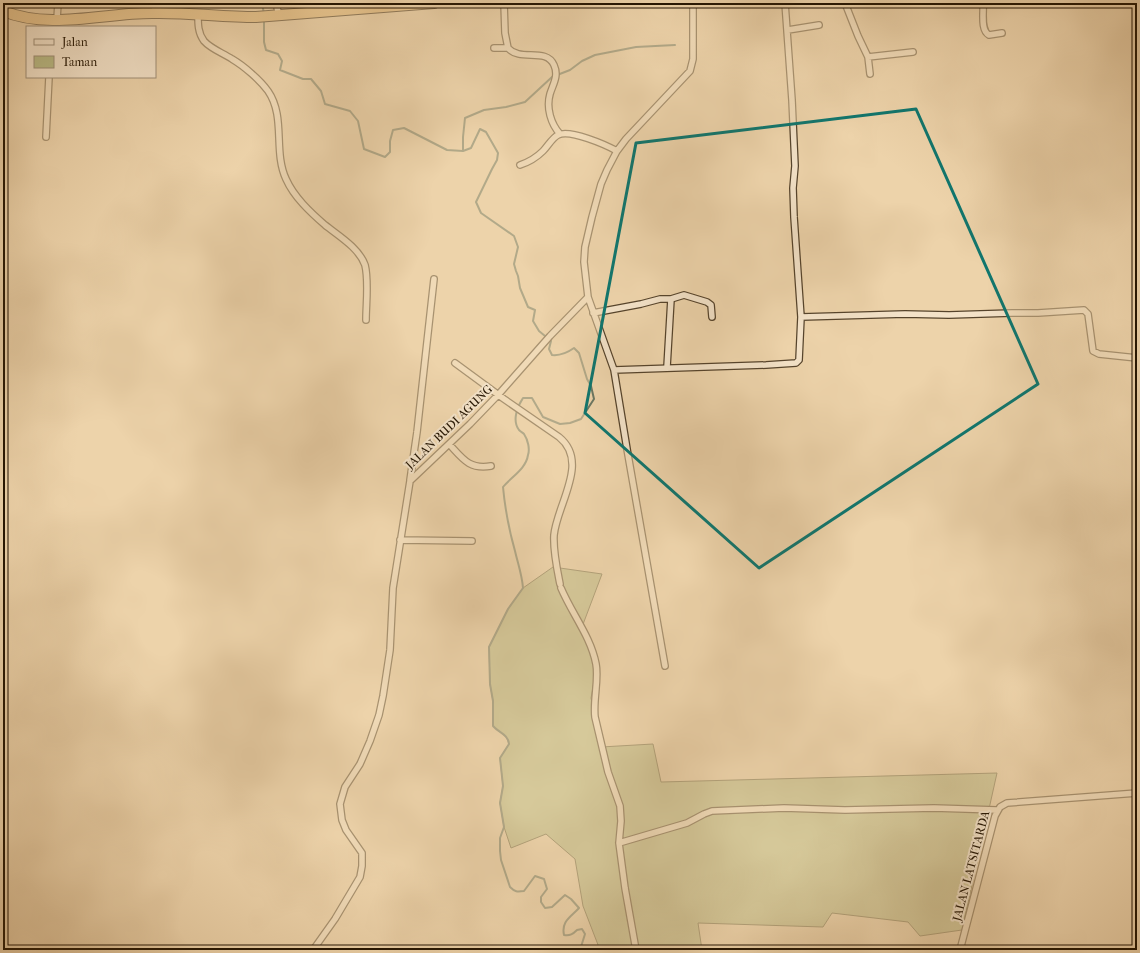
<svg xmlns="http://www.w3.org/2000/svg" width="1140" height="953" font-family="'IM FELL French Canon',serif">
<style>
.green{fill:#babc87;stroke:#6f6844}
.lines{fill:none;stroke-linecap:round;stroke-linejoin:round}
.stream{stroke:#6b7763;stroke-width:2}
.street-casing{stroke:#56442c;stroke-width:8}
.highway-casing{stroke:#241502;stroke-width:12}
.street{stroke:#f3e2c8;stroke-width:5.5}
.highway{stroke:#e6ba75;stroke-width:10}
.marked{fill:none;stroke:#0f766e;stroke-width:3;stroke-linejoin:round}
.labels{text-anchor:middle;stroke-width:4;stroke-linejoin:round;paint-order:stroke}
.street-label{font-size:12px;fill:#241502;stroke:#f3e2c8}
</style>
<rect width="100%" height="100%" fill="#edd3aa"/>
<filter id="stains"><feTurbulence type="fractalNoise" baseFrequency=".005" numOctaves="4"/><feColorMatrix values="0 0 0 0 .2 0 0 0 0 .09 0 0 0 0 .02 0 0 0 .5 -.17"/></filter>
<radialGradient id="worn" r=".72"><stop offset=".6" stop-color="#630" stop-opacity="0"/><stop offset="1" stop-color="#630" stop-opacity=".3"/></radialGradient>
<!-- green -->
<path class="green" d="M553,567L602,574L582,627L598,660L591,698L601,747L653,744L661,782L997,773L962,930L920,936L908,922L832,913L823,927L698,923L702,950H600L583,906L575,859L546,834L511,848L504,827L500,803L503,786L500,758L509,744C507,734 499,733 493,726V701L490,684L489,647L508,609L523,588Z"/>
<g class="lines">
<!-- stream -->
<path class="stream" d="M262,3L264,14
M264,20V42L266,50L278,54L282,61L280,70L303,79H311L321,91L325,104L350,111L358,121L364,149L385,157L390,152V141L393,130L404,128L447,150L463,151L471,148L480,129L486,132L498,153L497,160L492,169L476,202L481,213L514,236L518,247L514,264L516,271L518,276L520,288L528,307L535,310L533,321L539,331L551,341L549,349L552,355C561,356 567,353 574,348L579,353L587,379L591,386L594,399L581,419L570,423L560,424L543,417L532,398H523C517,407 512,421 519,430C521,432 523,433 524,434C528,440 530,449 528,455C526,469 511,477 503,487C505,508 509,530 515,551C518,564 522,575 523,588L508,609L489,647L490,684L493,701V726C499,733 508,734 509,744L500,758L503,786L500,803L504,827L500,838V851L501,860L510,887C515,892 517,892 524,891L535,876L544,879L547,889L541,897V902L545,908L552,907L565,895L571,899L579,908C571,917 561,921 564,935C570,936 573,934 577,930L582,929L585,934L580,950
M463,151V137L465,118L484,110L506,107L525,102L552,77L570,70L582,61L595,55L636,47L675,45"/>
<!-- street casing -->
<g class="street-casing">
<path id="street" d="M276,3L279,16
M504,3L505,33L508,48C520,62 546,47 554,65C559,76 553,84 550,94C546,108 551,124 560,134
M845,3L858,36L868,57L870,74
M983,3C984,12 980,30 989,35L1002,33
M198,15C198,24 198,33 204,41C211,49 223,53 232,59C244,66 260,80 268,91C286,117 273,151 286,179C294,197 310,212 325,225C339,236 359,248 365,265C369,281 366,304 366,320
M57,19L58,3
M788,30L819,25
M494,48H508
M868,57L913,52
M46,137L49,77
M520,165C529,162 536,158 543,151C548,146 552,138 558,135C570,129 606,145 617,151
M588,297L614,370L627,449L665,666
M671,299L684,295L707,302L711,305L712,317
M593,313L641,304L660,299H671L667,367
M801,317L905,314L949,315L1012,313H1038L1084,310L1088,314L1093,351L1099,354L1137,358
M455,363L504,399L559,437C590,462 557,504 554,535C553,551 557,569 560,584
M614,370L766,365L796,363L799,360L801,317L794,217L793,188L795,166L792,100L785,3
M449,444C462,458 469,470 491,466
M410,480L417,432L434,279
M400,540L472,541
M561,588C572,614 591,637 596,664C599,680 593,700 595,717L608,772L620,806L621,821L619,843L625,888L636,950
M619,843L687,823L704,814L712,811L784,808L845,810L934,808L997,810
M313,950L335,919L360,877L362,866V853L346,830L342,820L340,804L345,787L360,764L370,741L379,715L383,696L390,650L393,588L410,481L470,424L498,395L550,336L588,297L584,262L585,247L592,217L601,184L607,170L617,151L626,139L690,71L693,59V3
M960,950L995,816L1000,807L1007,803L1137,793"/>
</g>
<!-- highway casing -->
<g class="highway-casing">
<path id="highway" d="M3,11C50,30 103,13 152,13C186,12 221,17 256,17L434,3"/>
</g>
<!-- street -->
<use href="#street" class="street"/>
<!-- highway -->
<use href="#highway" class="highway"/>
</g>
<!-- marked area -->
<path d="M0 0H1140V953H0ZM916,109L1038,384L759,568L585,413L636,143Z" fill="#edd3aa" fill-opacity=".55" fill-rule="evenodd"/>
<path class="marked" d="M916,109L1038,384L759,568L585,413L636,143Z"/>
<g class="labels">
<!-- street labels -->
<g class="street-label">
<text transform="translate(449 427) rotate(-44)" y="4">JALAN BUDI AGUNG</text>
<text transform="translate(971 866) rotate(-75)" y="4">JALAN LATSITARDA</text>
</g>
</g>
<!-- margin -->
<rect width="1140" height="953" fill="none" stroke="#edd3aa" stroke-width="16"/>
<rect x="4" y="4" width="1132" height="945" fill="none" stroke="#241502" stroke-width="2"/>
<rect x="8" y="8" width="1124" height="937" fill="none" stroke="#241502"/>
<!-- legend -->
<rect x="26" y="26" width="130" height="52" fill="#f3e2c8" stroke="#a09079"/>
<rect x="34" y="39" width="20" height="6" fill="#f3e2c8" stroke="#a09079"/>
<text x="62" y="46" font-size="12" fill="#241502">Jalan</text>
<rect x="34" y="56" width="20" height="12" fill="#babc87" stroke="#a09079"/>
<text x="62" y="66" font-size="12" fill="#241502">Taman</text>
<rect width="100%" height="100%" filter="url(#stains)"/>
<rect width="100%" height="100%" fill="url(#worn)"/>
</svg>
